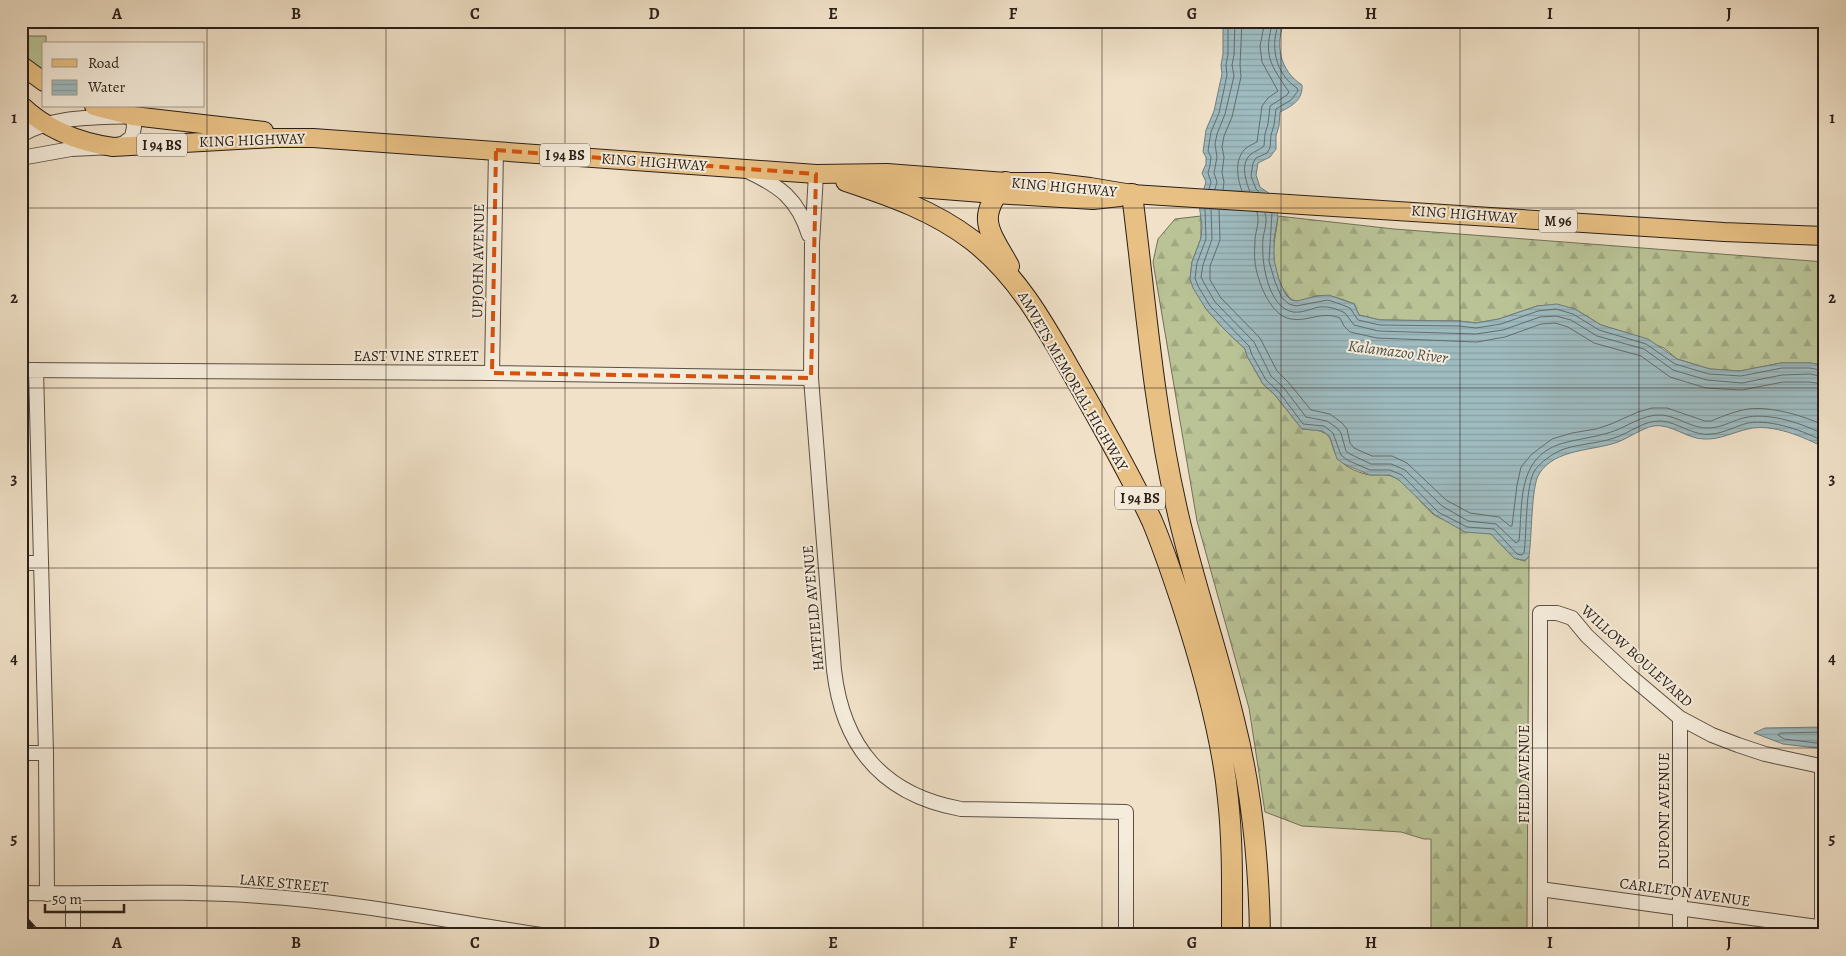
<svg xmlns="http://www.w3.org/2000/svg" width="1846" height="956" font-family="Alegreya,serif">
<style>
.grass{fill:#b9c396;stroke:#727157}
.forest{fill:url(#forest-firs);stroke:#727157}
.water{fill:url(#water-rules);stroke:#707d7d}
.lines{fill:none;stroke-linecap:round;stroke-linejoin:round}
.shore{stroke:#646d6c;stroke-width:1}
.minor-casing{stroke:#5c5044;stroke-width:16}
.major-casing{stroke:#2a1f18;stroke-width:20}
.highway-casing{stroke:#2a1f18;stroke-width:22}
.minor{stroke:#f5ecdb;stroke-width:14}
.major{stroke:#e8c084;stroke-width:18}
.highway{stroke:#e8c084;stroke-width:20}
.rail-casing{stroke:#2a1f18;stroke-width:5}
.rail{stroke:#f5ecdb;stroke-width:3;stroke-dasharray:9;stroke-linecap:butt}
.marked{fill:none;stroke:#d5530d;stroke-width:4;stroke-dasharray:10 6;stroke-linejoin:round}
.grid{fill:none;stroke:#2a1f18;stroke-width:1;stroke-opacity:0.55}
.labels{text-anchor:middle;stroke-width:4;stroke-linejoin:round;paint-order:stroke}
.shield{fill:#f5ecdb;stroke:#675c52;stroke-width:1}
.shield-label{font-size:14px;font-weight:bold;fill:#2a1f18}
.street-label{font-size:15px;fill:#2a1f18;stroke:#f5ecdb}
.water-label{font-size:16px;font-style:italic;fill:#4d4e4a;stroke:#f5ecdb}
.neatline{fill:none;stroke:#2a1f18;stroke-width:2}
.grid-label{font-size:16px;text-anchor:middle;font-weight:bold;fill:#2a1f18}
</style>
<defs>
<pattern id="forest-firs" width="22" height="20" patternUnits="userSpaceOnUse" patternTransform="scale(1.25)"><rect width="22" height="20" fill="#b9c396"/><path d="M5 1l3.5 6h-7zM16 11l3.5 6h-7z" fill="#9fa781"/></pattern>
<pattern id="water-rules" width="6" height="5" patternUnits="userSpaceOnUse" patternTransform="scale(1.25)"><rect width="6" height="5" fill="#9ebbc0"/><path d="M0 2.5h6" fill="none" stroke="#88a0a4"/></pattern>
</defs>
<rect width="100%" height="100%" fill="#f0e1c8"/>
<filter id="stains"><feTurbulence type="fractalNoise" baseFrequency=".004" numOctaves="4"/><feColorMatrix values="0 0 0 0 .2 0 0 0 0 .09 0 0 0 0 .02 0 0 0 .5 -.17"/></filter>
<radialGradient id="worn" r=".72"><stop offset=".6" stop-color="#630" stop-opacity="0"/><stop offset="1" stop-color="#630" stop-opacity=".3"/></radialGradient>
<!-- grass -->
<path class="grass" d="M21,29H27V36H46V44H44V72L21,55Z"/>
<!-- forest -->
<path class="forest" d="M1201,216V238L1192,262L1190,279L1206,309L1225,330L1245,349L1247,356L1263,384L1275,395L1302,429C1344,430 1322,445 1344,464C1350,469 1364,475 1372,475C1378,475 1385,474 1391,476C1409,482 1419,503 1433,514C1442,521 1479,532 1491,534L1514,558L1525,561L1529,556L1527,931L1431,930V839H1424L1401,832L1302,826L1265,812L1249,708L1197,521L1153,262L1158,239L1175,219Z
M1278,216L1394,229L1825,262V366L1811,363H1781L1740,371L1710,369L1677,359L1664,348L1624,332L1601,325L1575,309L1537,306L1499,319L1476,323L1459,321L1380,320L1359,315L1354,304C1342,299 1330,294 1316,296C1310,297 1304,301 1297,301C1284,301 1275,271 1274,259C1272,245 1277,231 1278,216Z"/>
<!-- water -->
<path class="water" d="M1223,21H1285C1274,44 1280,71 1302,85C1303,100 1292,106 1280,112L1279,126L1276,136V149L1270,157L1258,163L1256,175L1260,187L1273,196L1278,216L1274,239V260L1279,280L1286,295L1291,300L1297,301L1317,296L1329,295L1354,304L1359,315L1380,320L1459,321L1476,323L1499,319L1537,306L1557,304L1575,309L1601,325L1648,339L1677,359L1710,369L1740,371L1781,363H1811L1825,366V448C1804,437 1772,423 1748,429C1734,432 1719,440 1704,439C1687,439 1671,423 1653,426C1641,429 1630,437 1618,442C1594,451 1555,448 1539,474C1531,487 1532,537 1529,556L1525,561L1514,558L1491,534L1465,532L1435,515L1399,480L1390,475H1370L1344,464L1337,459L1330,437L1323,431L1302,429L1275,395L1263,384L1247,356L1245,349L1225,330L1206,309L1193,288L1190,279L1192,262L1201,238L1202,226L1199,204L1206,182L1202,173L1206,164V157L1203,152L1206,130L1214,111L1222,74L1221,65L1223,54Z
M1825,727V749L1783,744L1754,733L1765,728Z"/>
<g class="lines">
<!-- shore -->
<path class="shore" d="M1209,189L1211,182L1208,173L1210,165L1211,157L1208,151L1209,144L1211,132L1219,113L1227,75L1226,65L1228,54V21
M1215,189L1217,182L1214,173L1217,157L1215,144L1217,134L1225,114L1234,76L1232,65L1234,55L1235,21
M1223,190L1224,182L1222,173L1224,157L1222,147L1224,136L1232,117L1241,77L1240,65L1242,21
M1242,191C1237,178 1234,159 1246,148C1249,146 1253,144 1257,142L1262,106L1268,98L1278,91L1262,62L1260,46L1265,21
M1250,192C1246,181 1240,165 1250,155C1254,151 1260,150 1264,146L1265,134L1268,124L1270,106L1287,95L1289,92C1270,64 1263,56 1273,21
M1259,192L1256,189L1251,176L1253,163L1256,158L1267,153L1270,148L1271,135L1274,125L1276,109L1291,100L1298,91L1297,88C1275,74 1269,44 1280,21
M1205,209L1206,239L1197,263L1195,278L1198,286L1210,306L1249,346L1252,355L1266,380L1279,392L1303,424L1324,426L1333,433L1341,455L1347,460L1370,470H1390L1402,475L1438,512L1467,527L1494,529L1517,554L1522,555L1524,553C1527,533 1525,485 1535,470C1541,462 1551,455 1559,451C1574,444 1597,444 1614,438C1630,433 1644,420 1661,421C1678,422 1694,437 1712,434C1724,433 1736,426 1748,423C1772,419 1804,431 1825,442
M1211,209L1212,239L1203,265L1201,277L1204,283L1215,302L1254,342L1271,376L1284,388L1306,417L1327,421L1337,428L1341,433L1346,451L1350,454L1371,464H1391L1405,470L1442,506L1468,521L1496,524L1516,543L1519,541C1523,504 1516,459 1560,444C1576,439 1592,438 1608,433C1626,428 1642,414 1661,415C1678,416 1692,429 1709,428C1722,428 1735,419 1748,417C1772,413 1804,424 1825,435
M1219,210L1220,240L1210,266V280L1221,298L1260,338L1277,371L1289,383L1311,410L1330,414L1342,423L1347,429L1350,443L1354,448L1372,456H1392L1407,463L1446,500L1470,513L1499,517L1510,526H1512L1517,485L1521,467L1532,454L1552,439L1572,433L1596,429L1611,424L1638,412L1652,408H1667L1705,421H1711C1723,416 1736,411 1748,409C1771,406 1805,416 1825,426
M1257,212C1260,222 1256,229 1255,239C1255,246 1254,255 1255,262C1257,280 1269,312 1287,318C1306,324 1320,310 1340,318L1344,326L1350,332L1377,338L1477,342L1505,337L1541,324L1555,323L1568,327L1594,343L1641,356L1670,377L1706,388L1742,390L1783,382H1809L1825,384
M1265,213C1268,222 1264,230 1263,239C1261,260 1267,307 1293,312C1303,313 1310,309 1319,307C1329,306 1337,309 1345,313L1354,325L1378,331L1476,334L1503,330L1540,317L1556,316L1571,320L1597,336L1644,349L1673,370L1707,380L1742,383L1782,375L1810,374L1825,377
M1272,213L1269,261L1275,282L1282,298L1289,304L1296,306L1328,300L1340,304L1350,308L1358,320L1380,325L1459,326L1476,328L1501,324L1538,311L1556,309L1573,314L1599,330L1646,344L1675,364L1709,374L1741,376L1782,368H1810L1825,371
M1825,732L1780,733L1778,735L1784,739L1825,744"/>
<!-- minor casing -->
<g class="minor-casing">
<path id="minor" d="M21,135C54,115 96,118 133,116L134,127L132,137L124,143L113,147L71,149L21,158
M747,171C780,186 798,199 809,235
M816,174L812,244L811,378L834,670C843,748 884,795 961,809L1126,812V935
M21,370L492,373L811,378
M36,370L46,753L47,894
M492,373L496,150
M21,563H40
M1680,718V935
M21,753H46
M1822,767V935
M1540,889L1825,928
M21,893C101,894 181,890 260,896C354,902 448,921 541,935
M73,894V935
M1540,935V613H1557L1572,618L1587,636L1629,675L1680,718L1712,735L1738,745L1765,754L1825,767"/>
</g>
<!-- major casing -->
<g class="major-casing">
<path id="major" d="M21,65L44,82
M21,105C47,130 78,142 113,147L275,138H313L816,174L887,173L1006,182H1048L1090,187L1132,194L1724,232L1825,236
M94,106L133,116L264,131
M867,184L995,194L1093,200L1120,197"/>
</g>
<!-- highway casing -->
<g class="highway-casing">
<path id="highway" d="M846,181C891,196 934,211 972,240C1021,278 1049,333 1079,385C1104,429 1130,474 1152,521C1163,547 1172,574 1181,601C1201,662 1222,735 1228,799C1233,844 1232,890 1232,935
M1006,182C975,218 989,230 1009,266
M1132,194C1145,297 1153,403 1176,505C1192,579 1218,651 1235,724C1252,792 1259,865 1260,935"/>
</g>
<!-- minor -->
<use href="#minor" class="minor"/>
<!-- major -->
<use href="#major" class="major"/>
<!-- highway -->
<use href="#highway" class="highway"/>
<!-- rail casing -->
<g class="rail-casing">
<path id="rail" d="M21,914L40,935"/>
</g>
<!-- rail -->
<use href="#rail" class="rail"/>
</g>
<!-- marked area -->
<path class="marked" d="M496,150L816,174L811,378L492,373Z"/>
<!-- grid -->
<path class="grid" d="M207,21V935M386,21V935M565,21V935M744,21V935M923,21V935M1102,21V935M1281,21V935M1460,21V935M1639,21V935M21,208H1825M21,388H1825M21,568H1825M21,748H1825"/>
<g class="labels">
<!-- shield labels -->
<g class="shield">
<rect x="137" y="133.5" width="50" height="23" rx="4"/>
<rect x="540" y="143.5" width="50" height="23" rx="4"/>
<rect x="1539" y="209.5" width="38" height="23" rx="4"/>
<rect x="1115" y="486.5" width="50" height="23" rx="4"/>
</g>
<g class="shield-label">
<text x="162" y="150">I 94 BS</text>
<text x="565" y="160">I 94 BS</text>
<text x="1558" y="226">M 96</text>
<text x="1140" y="503">I 94 BS</text>
</g>
<!-- street labels -->
<g class="street-label">
<text transform="translate(252 140) rotate(-2)" y="5">KING HIGHWAY</text>
<text transform="translate(654 162) rotate(4)" y="5">KING HIGHWAY</text>
<text transform="translate(1064 187) rotate(5)" y="5">KING HIGHWAY</text>
<text transform="translate(1464 214) rotate(4)" y="5">KING HIGHWAY</text>
<text transform="translate(478 261) rotate(-89)" y="5">UPJOHN AVENUE</text>
<text x="416" y="361">EAST VINE STREET</text>
<text transform="translate(1073 381) rotate(60)" y="5">AMVETS MEMORIAL HIGHWAY</text>
<text transform="translate(813 608) rotate(-95)" y="5">HATFIELD AVENUE</text>
<text transform="translate(1637 656) rotate(42)" y="5">WILLOW BOULEVARD</text>
<text transform="translate(1524 774) rotate(-90)" y="5">FIELD AVENUE</text>
<text transform="translate(1664 811) rotate(-90)" y="5">DUPONT AVENUE</text>
<text transform="translate(284 883) rotate(5)" y="5">LAKE STREET</text>
<text transform="translate(1685 892) rotate(8)" y="5">CARLETON AVENUE</text>
</g>
<!-- water labels -->
<g class="water-label">
<text transform="translate(1398 351) rotate(7)" y="6">Kalamazoo River</text>
</g>
</g>
<!-- margin -->
<rect width="1846" height="956" fill="none" stroke="#f0e1c8" stroke-width="55"/>
<!-- legend -->
<rect x="42" y="42" width="162" height="65" fill="#f5ecdb" stroke="#a49a8d"/>
<rect x="52" y="59" width="25" height="8" fill="#e8c084" stroke="#a49a8d"/>
<text x="88" y="68" font-size="15" fill="#2a1f18">Road</text>
<rect x="52" y="80" width="25" height="15" fill="url(#water-rules)" stroke="#a49a8d"/>
<text x="88" y="92" font-size="15" fill="#2a1f18">Water</text>
<!-- scale -->
<path d="M45 904v8h79v-8" fill="none" stroke="#2a1f18" stroke-width="2.5"/>
<text x="52" y="904" font-size="15" fill="#2a1f18" stroke="#f5ecdb" stroke-width="4" paint-order="stroke">50 m</text>
<rect x="28" y="28" width="1790" height="900" class="neatline"/>
<g class="grid-label">
<text x="117" y="19">A</text>
<text x="296" y="19">B</text>
<text x="475" y="19">C</text>
<text x="654" y="19">D</text>
<text x="833" y="19">E</text>
<text x="1013" y="19">F</text>
<text x="1192" y="19">G</text>
<text x="1371" y="19">H</text>
<text x="1550" y="19">I</text>
<text x="1729" y="19">J</text>
<text x="14" y="123">1</text>
<text x="1832" y="123">1</text>
<text x="14" y="303">2</text>
<text x="1832" y="303">2</text>
<text x="14" y="484">3</text>
<text x="1832" y="484">3</text>
<text x="14" y="664">4</text>
<text x="1832" y="664">4</text>
<text x="14" y="844">5</text>
<text x="1832" y="844">5</text>
<text x="117" y="948">A</text>
<text x="296" y="948">B</text>
<text x="475" y="948">C</text>
<text x="654" y="948">D</text>
<text x="833" y="948">E</text>
<text x="1013" y="948">F</text>
<text x="1192" y="948">G</text>
<text x="1371" y="948">H</text>
<text x="1550" y="948">I</text>
<text x="1729" y="948">J</text>
</g>
<rect width="100%" height="100%" filter="url(#stains)"/>
<rect width="100%" height="100%" fill="url(#worn)"/>
</svg>
